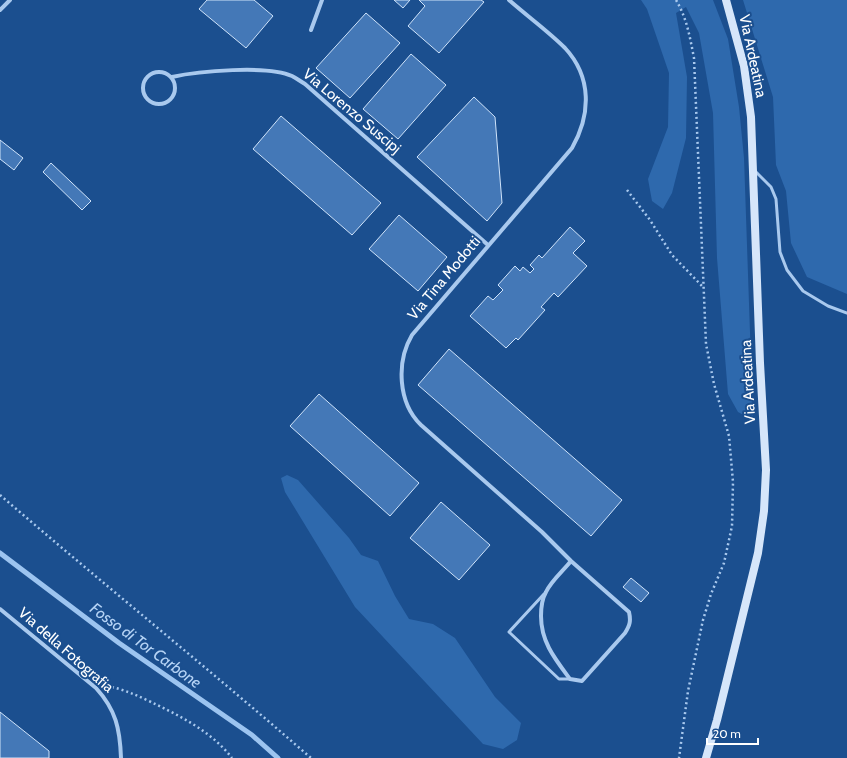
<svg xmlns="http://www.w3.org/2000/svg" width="847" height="758" font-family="Cabin,sans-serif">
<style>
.green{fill:#2e69ad}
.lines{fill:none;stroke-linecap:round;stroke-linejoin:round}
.stream{stroke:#9cc4f0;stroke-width:5}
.building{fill:#4478b7;stroke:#cfe3fa}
.path{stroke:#a9c9ee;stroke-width:2.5;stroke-dasharray:2 3;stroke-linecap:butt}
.lane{stroke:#a9c9ee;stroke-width:3}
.street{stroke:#a9c9ee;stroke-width:4}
.secondary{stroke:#d6e6fa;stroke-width:8}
.labels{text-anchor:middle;stroke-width:4;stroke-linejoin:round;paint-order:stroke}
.street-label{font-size:15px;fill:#fff;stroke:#1b4f8f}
.water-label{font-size:16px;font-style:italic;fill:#b5d3f5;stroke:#1b4f8f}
</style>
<rect width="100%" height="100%" fill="#1b4f8f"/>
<!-- green -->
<path class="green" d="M641,0H713L728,39L739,107L744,158L753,420L738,412L728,394L717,258L713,113L699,33L686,7L676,13L687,77L686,138L672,193L663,209L652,201L648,179L668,127L669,73L647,9Z
M743,0H847V294L807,277L791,243L786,191L776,165L773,97Z
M287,475L298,480L349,538L361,555L378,561L395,596L409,619L433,624L455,638L495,697L521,723L517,740L503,749L483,744L355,607L285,492L281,478Z"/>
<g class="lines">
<!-- stream -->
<path class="stream" d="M0,553L119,643L252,735L278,758"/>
</g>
<!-- building -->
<path class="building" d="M207,0H254L273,16L246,48L199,9Z
M394,0H410L403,8Z
M419,0H481L484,2L439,53L408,26L425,6Z
M366,13L400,43L350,98L316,68Z
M411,54L446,85L398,139L363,109Z
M474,97L495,117L502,203L487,221L417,157Z
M281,116L381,203L352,235L253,149Z
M0,140L23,158L14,170L0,159Z
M51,163L91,201L82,210L43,172Z
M399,215L447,257L418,291L369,249Z
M570,227L585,241L573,253L587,266L558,297L554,293L541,307L545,310L518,340L516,338L506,348L470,316L488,296L493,300L503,290L498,285L515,266L520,271L523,267L530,273L534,269L530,265L539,255L542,258Z
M449,349L622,500L591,536L418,385Z
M319,394L419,483L390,516L290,426Z
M441,502L490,545L459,580L410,538Z
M631,578L649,593L641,602L623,587Z
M0,712L49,751V758H0Z"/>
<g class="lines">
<!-- path -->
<path class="path" d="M676,0C687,18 690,38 694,58L706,344L714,384L729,436L733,482L732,526L724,563L711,594L703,620L688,691L679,758
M627,190L650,220L672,255L703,287
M0,495C103,584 209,669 311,758
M107,686C123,689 136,695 151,702C180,716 211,731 232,758"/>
<!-- lane -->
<path class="lane" d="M754,170L771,187L776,199L780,252L787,270L803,291L828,306L847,313
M544,594L509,632L559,679H570"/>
<!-- street -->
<path class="street" d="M509,0C527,16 548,31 565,48C592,77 591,115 572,148L412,335C396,362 398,403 421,425L542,532L571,561L629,612C631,621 630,625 625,633L582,681L570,679C555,659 541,642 541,616C541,608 542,599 546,592C551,581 563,571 571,561
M0,10L10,0
M311,30L322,0
M143 88a16 16 0 1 1 32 0a16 16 0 1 1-32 0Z
M172,77C198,71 268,65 292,76C296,78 300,81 305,84L488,245
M0,609L96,688C116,710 120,729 121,758"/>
<!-- secondary -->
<path class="secondary" d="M706,758L717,720L758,553L764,511L766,470L760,363L751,117L744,66L726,0"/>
</g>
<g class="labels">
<!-- street labels -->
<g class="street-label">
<text transform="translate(753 56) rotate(78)" y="5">Via Ardeatina</text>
<text transform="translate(352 111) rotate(40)" y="5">Via Lorenzo Suscipj</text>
<text transform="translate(444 278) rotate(-50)" y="5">Via Tina Modotti</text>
<text transform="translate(748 382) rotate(-93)" y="5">Via Ardeatina</text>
<text transform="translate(66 650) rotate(41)" y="5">Via della Fotografia</text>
</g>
<!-- water labels -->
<g class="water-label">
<text transform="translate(146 645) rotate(36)" y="6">Fosso di Tor Carbone</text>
</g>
</g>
<!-- scale -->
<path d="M707 738v6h51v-6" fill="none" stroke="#ffffff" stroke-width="2"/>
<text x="713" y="738" font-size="12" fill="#ffffff" stroke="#1b4f8f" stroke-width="3" paint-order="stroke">20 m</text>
</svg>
